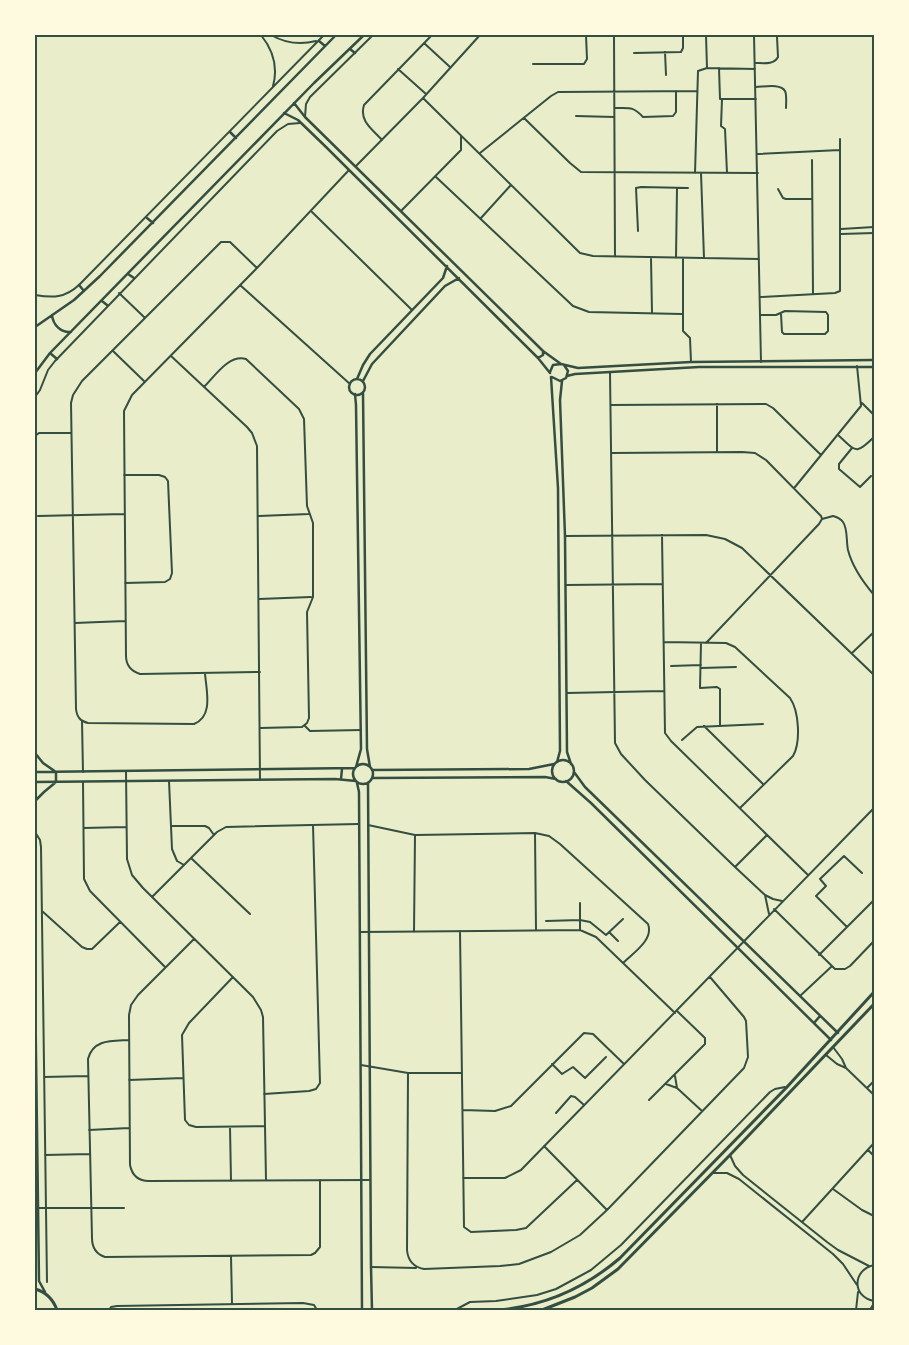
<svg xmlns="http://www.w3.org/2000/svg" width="909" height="1345" font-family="'Roboto Serif',serif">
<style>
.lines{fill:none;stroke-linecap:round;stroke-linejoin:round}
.minor{stroke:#344e41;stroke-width:2}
.tertiary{stroke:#344e41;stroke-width:2.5}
.secondary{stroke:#344e41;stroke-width:3}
.neatline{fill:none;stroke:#344e41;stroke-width:2}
</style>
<rect width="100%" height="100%" fill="#e9edc9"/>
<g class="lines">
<!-- minor -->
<path class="minor" d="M261,35C273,50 278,68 273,86
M271,35C285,43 301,45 316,41
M614,35L615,257
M706,35L707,68
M754,35L761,362
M777,36H874
M424,43L450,67
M665,52L666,75
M634,53L681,52L683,48V35
M756,63C763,63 774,65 778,57L777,37
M533,64H584L587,59L586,35
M719,68L720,99H756
M398,69L426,94
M756,87C763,87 781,83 785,91C787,95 786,103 786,108
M423,98L580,253L593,256L759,259
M722,99L721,126L725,129L727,173
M615,108C629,108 633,106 643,117L673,116L676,112V91
M576,116L614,117
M305,117L306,104L310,97L373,35
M524,118L570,163L581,172L758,173
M382,140C372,129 359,121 364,105L432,35
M480,153L551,96L558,92L697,91
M758,154L840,150
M812,160L813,294
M356,166L423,98L480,35
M695,173L698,71L707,68L755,69
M701,173L704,258
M436,177L573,306L589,312L682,314
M778,189L783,198L786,199H812
M401,211L461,150V136
M312,212L412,310
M481,218L511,185
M841,229L874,227
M638,231L636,188L641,187L688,188
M841,234L874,233
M651,258L652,313
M676,258L677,188
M683,258V331L690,338L691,362
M240,285L350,384
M119,293L144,317
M35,295C53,298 65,298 79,285L324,35
M761,297L835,293L840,291V139
M760,315H776L785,311L826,312L828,315V331L825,334H784L782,332L781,314
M113,351L145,382
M171,356L247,427L252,433L257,446L260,780
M610,373L615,743L621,754L645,780L735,867L765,895L773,899L782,901
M204,387C215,376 229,354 246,359L299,409L304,419L307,506L313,523V597L307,612L309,718L307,723L302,727L260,728
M35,397L40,390L48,370L55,361L277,131L288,124L300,123
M862,403L874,415
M717,404V452
M611,405L766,404L773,408L821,455
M838,435C856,451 855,456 874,437
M35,436L39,433H71
M852,448L839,464V469L860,487L871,476
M611,453L742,452L755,453L766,460L821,516L822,519L819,524L706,643
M124,475H159L165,477L168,481L172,573L170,579L165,582L125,583
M795,487L861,406L857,366
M38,516L124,514
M259,516L309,514
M822,519L833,516C837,517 840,518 843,522C848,529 846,541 848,550C852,566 863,582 874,595
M662,535L665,733L671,741L808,875
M565,536L706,535L725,539L742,548L874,675
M566,585L662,584
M259,599L311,597
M75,623L125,621
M664,642L726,643L735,647L790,698C799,711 801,742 793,756L740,808
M701,643L700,688L717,687L720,689V726
M852,653L874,632
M671,666L701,665
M701,668L736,667
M260,672L140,674C131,671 126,666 126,656L124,411L132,395L257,268L349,170
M205,673C206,690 214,716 194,724L88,723C80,721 77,717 76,709L71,403L73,395L82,381L221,242H230L257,268
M567,693L664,691
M82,721L83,772
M305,726L310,731L361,730
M704,726L763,784
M682,740L697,727L763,724
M126,771L127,859L132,875L143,888L253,997L261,1010L263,1017L266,1180
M169,781L172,849L177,861L184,865
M83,782L84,879L90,891L165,967
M368,825L415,835L535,833L549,836L560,844L648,924C654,940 633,953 623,963
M171,826H205L209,828L214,835
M84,828L126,827
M35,832L40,840L41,847L47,1282
M535,833L536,930
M873,839L874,838
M191,858L250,914
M735,867L767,835
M765,895L769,914
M152,897L217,832L226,827L358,824
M580,903V930
M774,909L835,969H845L850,966L874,941
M42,911L82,947L87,949H92L120,922
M546,921L580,920L590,922L606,935L623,919
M847,927L816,896L826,886L820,879L844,856L862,873
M460,931L464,1227L471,1232L516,1230L526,1228L577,1180
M360,932L580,930L596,937L675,1013
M414,932L415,835
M609,932L618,941
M194,939L138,995L131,1005L129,1015L130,1165C132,1175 138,1181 149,1181L369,1180
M819,955L874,900
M233,977L189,1023L182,1035L185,1120L189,1125L196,1127L265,1126
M800,996L831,967
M129,1040C112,1041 93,1039 88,1059L92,1238C92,1247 96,1254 105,1257L311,1255L315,1253L320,1247V1180
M833,1047L842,1059L846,1068
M826,1055L837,1064L846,1068L874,1095
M552,1064L562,1074L573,1067L585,1078L606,1057
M361,1065L408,1073H462
M408,1073L407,1250C408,1261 413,1267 424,1269L500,1266L519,1264L551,1252L580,1235L607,1210L744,1068L748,1057L746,1021L744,1017L710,977
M675,1076L677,1088
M44,1077L88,1076
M129,1080L183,1078
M666,1084L677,1088L702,1111
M867,1088L874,1081
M264,1094L309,1091L316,1089L320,1083L313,825
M649,1100L705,1044V1038L677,1011
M463,1110L495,1111L511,1106L584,1033L593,1034L624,1064
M556,1113L571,1096L575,1097L584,1105
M230,1127L231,1181
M89,1130L129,1128
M544,1146L607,1210
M868,1150L874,1156
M45,1155L90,1154
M730,1155L735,1166L743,1175L827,1242L838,1250L869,1266
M713,1173H727L739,1179L833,1254L843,1264L857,1285
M463,1178H505L521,1170L874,808
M833,1189L862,1210L874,1216
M37,1208H124
M803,1221L874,1143
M231,1256L232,1303
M874,1265C852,1270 852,1297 874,1301
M371,1267L416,1268
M109,1310L111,1307L117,1306L303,1303L314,1305L317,1310
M455,1310L470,1302L496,1301L537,1295L556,1289L591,1270L621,1245L770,1092L775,1089L785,1087
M856,1310L858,1292
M870,1310L874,1303"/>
<!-- tertiary -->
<path class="tertiary" d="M319,41L325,46
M350,49L355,53
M294,103L305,117L543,351L561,364
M284,113L298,120L326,147L538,358L550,373
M230,132L236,138
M147,218L153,223
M128,274L134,278
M79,285L84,291
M102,301L107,305
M52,315C53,325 61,333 71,332
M35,327L74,300L100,276L336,35
M50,353L57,359
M538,358L543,355V351
M550,372L553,365L561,364L578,368L691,362L874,360
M35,373L50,353L314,83L364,35
M567,376L575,374L699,367H874
M551,377L558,488L560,751L557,762
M552,377L560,381L566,378L568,371L564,365
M349 387a8 8 0 1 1 16 0a8 8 0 1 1-16 0Z
M357,379L363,365L370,354L443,278L447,266
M363,381L372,364L445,286L459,278
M562,381L560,400L565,536L567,752L571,764
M363,393L367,749L370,767
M355,394L356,405L361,749L356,767
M35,753L43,763L56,772V782L44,792L35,801
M552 771a11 11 0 1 1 22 0a11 11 0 1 1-22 0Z
M353 774a10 10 0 1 1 20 0a10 10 0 1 1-20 0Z
M372,770L529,769L554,764
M35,772L355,768
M574,772L585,787L838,1033
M372,778L545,777L556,779
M341,779L342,769
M566,781L591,803L831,1040
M35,782L335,779L356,781
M357,783L359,792L362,1310
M368,783L371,1267L372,1310
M35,979L39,1281L45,1292
M814,1023L820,1016"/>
<!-- secondary -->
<path class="secondary" d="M35,1289C46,1292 53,1299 57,1310
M498,1310C545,1306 585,1288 620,1258L787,1087L874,992
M542,1310L575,1297L592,1288L618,1269L730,1155L874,1004"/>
</g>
<!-- border -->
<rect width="909" height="1345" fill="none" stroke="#fefae0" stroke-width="72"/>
<rect x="36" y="36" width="837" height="1273" class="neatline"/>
</svg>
